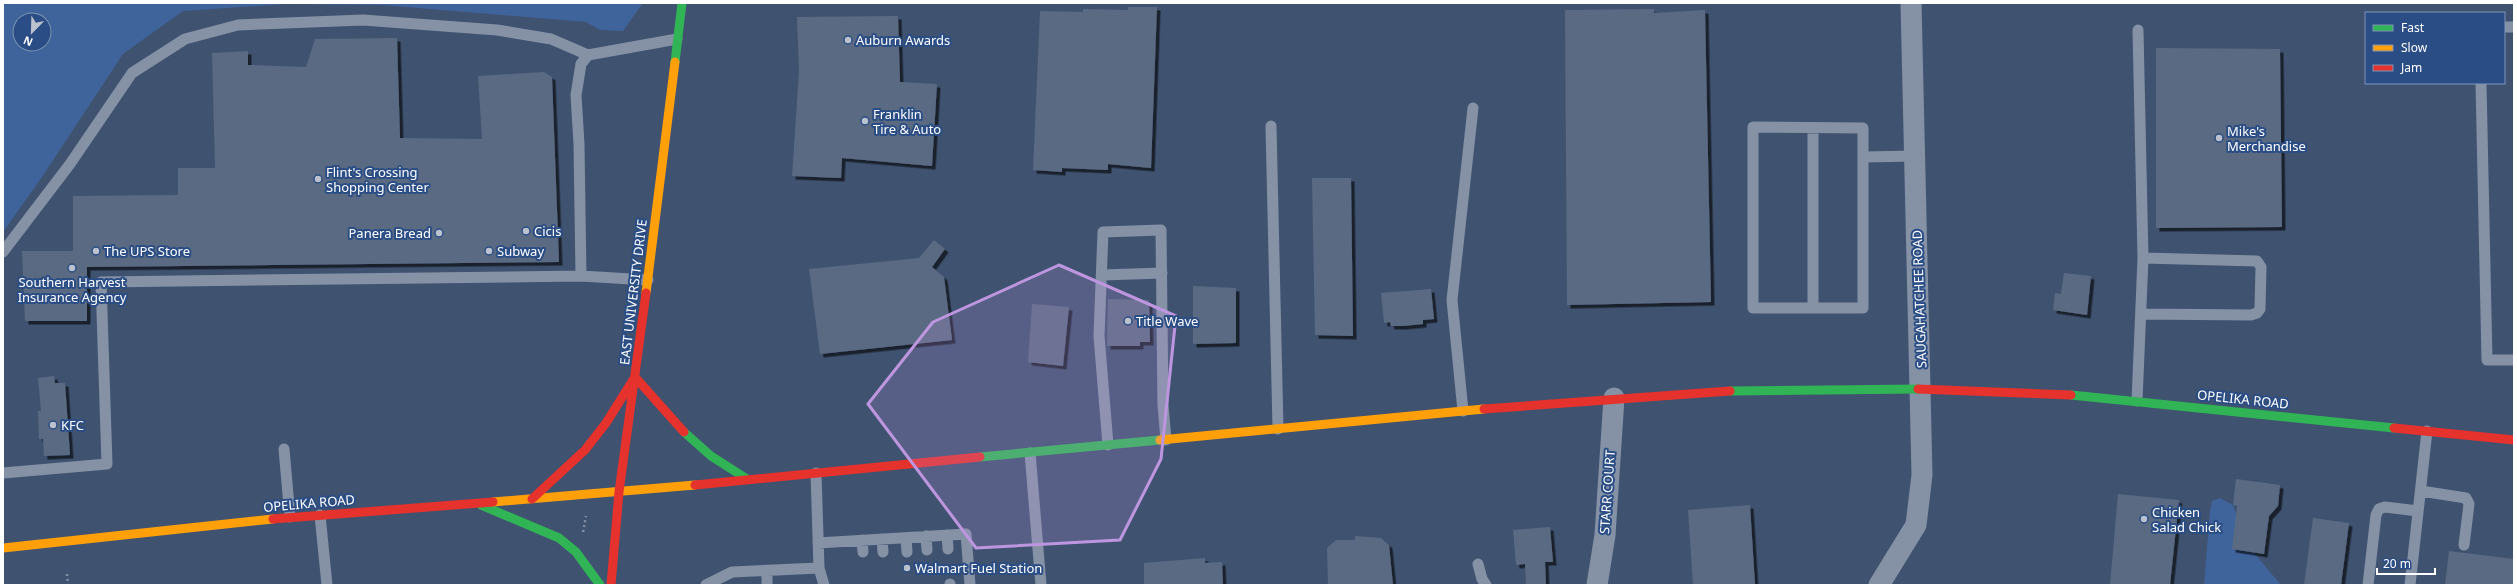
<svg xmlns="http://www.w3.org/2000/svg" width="2517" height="588" font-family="'Noto Sans',sans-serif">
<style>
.green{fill:#3f639b;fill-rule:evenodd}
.building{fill:#5a6a82;filter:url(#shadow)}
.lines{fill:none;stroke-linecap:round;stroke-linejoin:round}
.path{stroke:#8592a6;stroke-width:2.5;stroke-dasharray:2 3;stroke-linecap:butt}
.lane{stroke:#8592a6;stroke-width:11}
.street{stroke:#8592a6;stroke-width:21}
.fast{stroke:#30b455;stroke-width:9}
.slow{stroke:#ff9f0a;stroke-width:9}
.jam{stroke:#e5322d;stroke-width:9}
.marked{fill:#bd96df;fill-opacity:0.2;stroke:#bd96df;stroke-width:3;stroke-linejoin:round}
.poi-dot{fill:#bcc2cd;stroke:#2a4d85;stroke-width:1.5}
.labels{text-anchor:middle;stroke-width:4;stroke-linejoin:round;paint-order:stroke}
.poi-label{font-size:13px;fill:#fff;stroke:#2a4d85;text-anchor:start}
.street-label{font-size:13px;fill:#fff;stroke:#2a4d85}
</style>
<defs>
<filter id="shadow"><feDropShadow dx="3.5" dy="3.5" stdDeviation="0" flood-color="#0009"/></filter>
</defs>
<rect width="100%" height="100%" fill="#3f5270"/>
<!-- green -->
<path class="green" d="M3,3H643L623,31L600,30L586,22L382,5L287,4L183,11L123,54L42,177L3,232ZM20,20H44V44H20Z
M2220,498L2233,505L2249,547L2281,585H2204L2210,511L2212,501Z"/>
<!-- building -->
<path class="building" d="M1128,7H1157L1151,168L1108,164V170L1062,168V172L1033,170L1040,11L1083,12V9L1128,10Z
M1654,9V13L1705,10L1711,302L1567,305L1565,10Z
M898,16L900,82L937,84L932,166L842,158L841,178L792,176L799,72L797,17Z
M397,38L400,138L482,139L478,76L544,72L552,77L559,262L87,267V321H25L22,251H73V196L178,195V168H215L212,53L248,51V65L306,67L315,39Z
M2156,48L2280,49L2282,227L2156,228Z
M1312,178H1351L1353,336L1315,335Z
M934,240L945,249L932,267L944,277L952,340L820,354L809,269L919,258Z
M2064,273L2091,276L2087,315L2053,310L2055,293L2061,294Z
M1193,286L1236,288V343L1193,344Z
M1431,289L1434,319L1423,320V324L1403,326H1391L1390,322L1384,323L1381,293Z
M1108,299L1149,300L1150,342H1140V346H1107Z
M1032,304L1069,307L1063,366L1028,362Z
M54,376L55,383H65L70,455L44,456L43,439H39L38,411H41L38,378Z
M2236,479L2280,485L2278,506L2269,516L2264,554L2232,549L2237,506L2233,505Z
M2118,494L2179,500L2170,585H2110Z
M1750,505L1755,585H1693L1688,510Z
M2313,518L2349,523L2341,585H2304Z
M1550,527L1553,562H1545L1546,585H1526L1525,564L1516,565L1513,530Z
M1355,536L1381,538L1389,545L1393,585H1328L1327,548L1336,540H1355Z
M2449,551L2514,559V585H2445Z
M1205,558V563L1222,562L1223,585H1144V563Z"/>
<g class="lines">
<!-- path -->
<path class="path" d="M583,532L586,516
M67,574L68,585"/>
<!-- lane -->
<path class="lane" d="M2504,27H2514
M2481,83L2487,360H2514
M1271,126L1278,429
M1813,128V308
M1863,157V128L1753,127V308H1863V157L1915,156
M3,252L70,164L132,73L185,39L238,25L363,20L497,30L551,39L588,55
M1102,275L1162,273
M581,276L579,144L576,95L581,64L588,55L677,39
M2142,314L2251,315L2257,313L2260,309L2261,267L2257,261L2143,258
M2137,401L2143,258L2138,30
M1463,411L1452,300L1473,108
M1108,445L1099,336L1103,232L1161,230L1163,405L1166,440
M284,449L290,517
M1030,453L1041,585
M3,473L107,464L101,282L581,276L648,280
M816,473L819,568L824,585
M2421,491L2466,498L2469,504L2464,545
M320,515L327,585
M947,535L948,549
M926,536L927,550
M906,538L907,552
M882,539L883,552
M862,540L863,552
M818,543L966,534L970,585
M1478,564L1482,579L1486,585
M767,571V585
M950,584V585
M706,585L732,572L819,568
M2368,585L2376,515L2379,509L2385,507L2418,511
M2410,585L2427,431"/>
<!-- street -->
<path class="street" d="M1597,585L1605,535L1614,398
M1879,585L1916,525L1922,475L1911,3"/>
<!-- fast -->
<path class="fast" d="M675,62L682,3
M1730,391L1918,389
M2071,395L2394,428
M684,432L711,456L747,479
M980,457L1160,440
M481,505L559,538L576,552L600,585"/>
<!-- slow -->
<path class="slow" d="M646,293L675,62
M1160,440L1484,409
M493,502L695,485
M3,548L273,519"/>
<!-- jam -->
<path class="jam" d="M1918,389L2071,395
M1484,409L1730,391
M2394,428L2514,440
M695,485L980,457
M619,492L646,293
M532,499L585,450L606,423L635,377L684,432
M273,519L493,502
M611,585L619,492"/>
</g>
<!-- marked area -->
<path class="marked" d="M1059,265L1176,316L1161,459L1120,540L976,548L868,404L933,322Z"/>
<!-- markers -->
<g class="poi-dot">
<circle cx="848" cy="40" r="4"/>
<circle cx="865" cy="121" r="4"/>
<circle cx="2219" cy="138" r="4"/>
<circle cx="318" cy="179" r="4"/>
<circle cx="526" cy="231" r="4"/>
<circle cx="439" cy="233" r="4"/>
<circle cx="96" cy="251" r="4"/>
<circle cx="489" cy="251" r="4"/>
<circle cx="72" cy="268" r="4"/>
<circle cx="1128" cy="321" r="4"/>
<circle cx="53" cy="425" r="4"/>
<circle cx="2144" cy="519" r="4"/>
<circle cx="907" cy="568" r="4"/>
</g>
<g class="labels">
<!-- poi labels -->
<g class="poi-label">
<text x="856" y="45">Auburn Awards</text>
<text x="873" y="119">Franklin<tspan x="873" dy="15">Tire &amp; Auto</tspan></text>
<text x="2227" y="136">Mike's<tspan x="2227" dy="15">Merchandise</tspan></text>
<text x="326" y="177">Flint's Crossing<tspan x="326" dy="15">Shopping Center</tspan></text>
<text x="534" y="236">Cicis</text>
<text x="431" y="238" text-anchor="end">Panera Bread</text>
<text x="104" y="256">The UPS Store</text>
<text x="497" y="256">Subway</text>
<text x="72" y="287" text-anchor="middle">Southern Harvest<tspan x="72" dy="15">Insurance Agency</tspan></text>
<text x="1136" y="326">Title Wave</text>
<text x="61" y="430">KFC</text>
<text x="2152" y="517">Chicken<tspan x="2152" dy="15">Salad Chick</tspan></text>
<text x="915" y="573">Walmart Fuel Station</text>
</g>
<!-- street labels -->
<g class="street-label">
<text transform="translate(633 292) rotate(-83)" y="5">EAST UNIVERSITY DRIVE</text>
<text transform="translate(1919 299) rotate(-92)" y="5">SAUGAHATCHEE ROAD</text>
<text transform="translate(2243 399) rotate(6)" y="5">OPELIKA ROAD</text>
<text transform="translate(1607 492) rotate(-86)" y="5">STARR COURT</text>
<text transform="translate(309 503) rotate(-5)" y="5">OPELIKA ROAD</text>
</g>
</g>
<!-- border -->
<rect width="2517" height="588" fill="none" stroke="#ffffff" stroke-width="8"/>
<!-- legend -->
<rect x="2365" y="12" width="140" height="72" fill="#2a4d85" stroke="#7f94b6"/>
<rect x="2373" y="25" width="20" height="6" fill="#30b455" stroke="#7f94b6"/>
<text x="2401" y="32" font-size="12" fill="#ffffff">Fast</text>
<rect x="2373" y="45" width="20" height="6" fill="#ff9f0a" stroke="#7f94b6"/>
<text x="2401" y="52" font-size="12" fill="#ffffff">Slow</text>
<rect x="2373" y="65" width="20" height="6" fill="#e5322d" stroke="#7f94b6"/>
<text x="2401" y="72" font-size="12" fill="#ffffff">Jam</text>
<!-- north arrow -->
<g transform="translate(32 32) rotate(203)"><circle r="19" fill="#2a4d85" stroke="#7f94b6"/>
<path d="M0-3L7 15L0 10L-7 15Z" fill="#bcc2cd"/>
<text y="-6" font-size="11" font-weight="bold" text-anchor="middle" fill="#ffffff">N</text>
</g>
<!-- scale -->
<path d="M2377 568v6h58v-6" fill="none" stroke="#ffffff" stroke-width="2"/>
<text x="2383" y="568" font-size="12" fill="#ffffff" stroke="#2a4d85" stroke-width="3" paint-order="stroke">20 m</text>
</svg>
